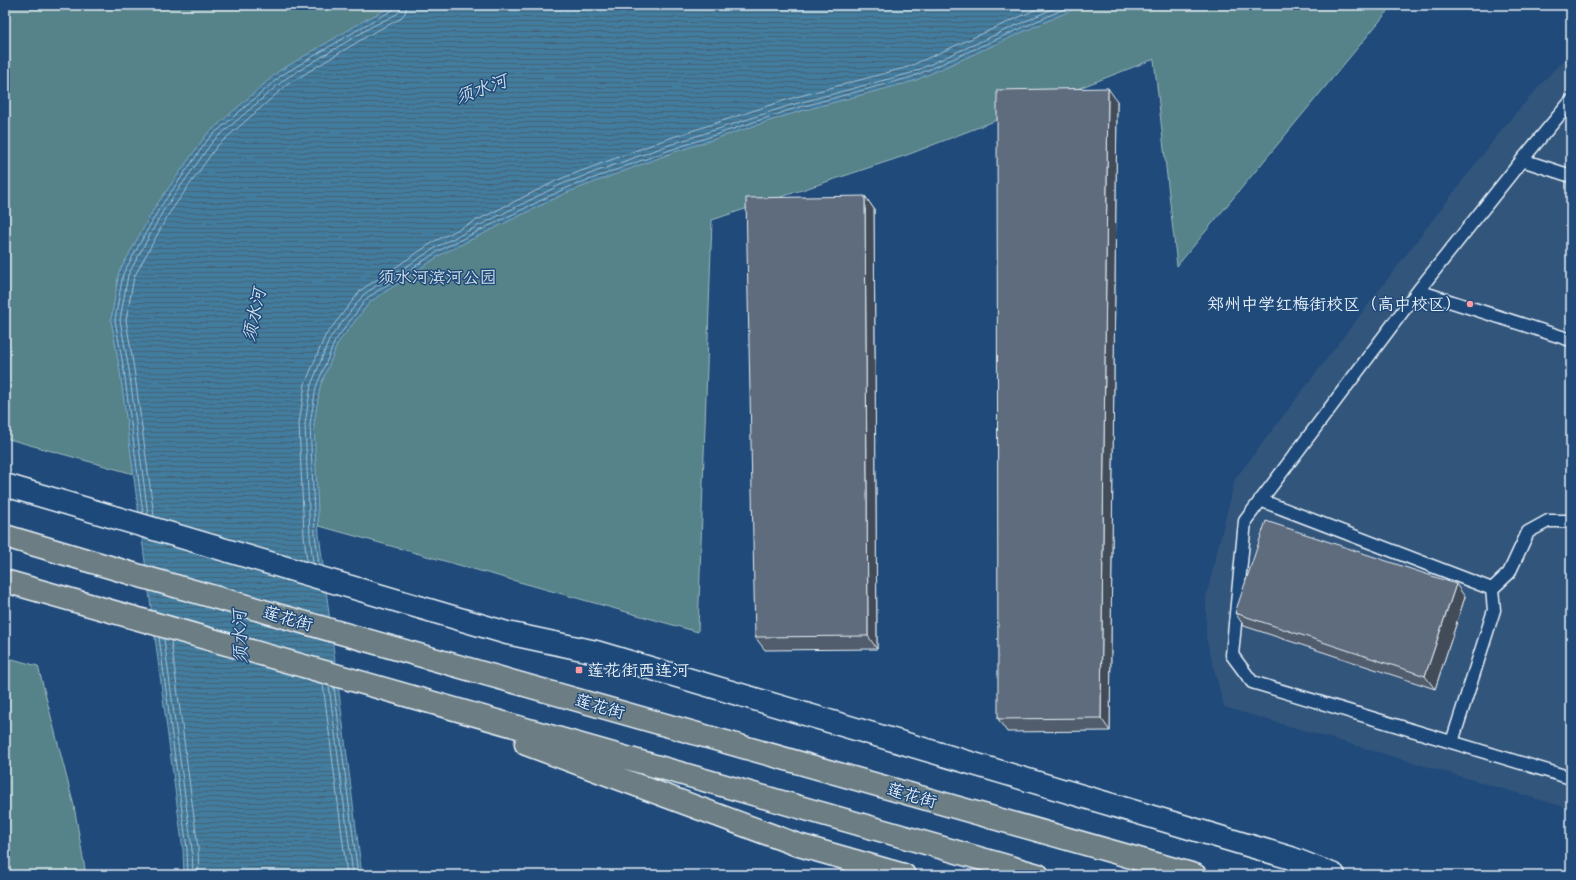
<svg xmlns="http://www.w3.org/2000/svg" width="1576" height="880" font-family="Caveat,'LXGW WenKai TC',sans-serif">
<style>
.built{fill:#32547b}
.green{fill:#568289;stroke:#9fbac0}
.water{fill:url(#water-rules);stroke:#85aac2}
.lines{fill:none;stroke-linecap:round;stroke-linejoin:round}
.shore{stroke:#a6c2d4;stroke-width:1}
.service-casing{stroke:#e8f1f8;stroke-width:15}
.tertiary-casing{stroke:#e8f1f8;stroke-width:25}
.primary-casing{stroke:#e8f1f8;stroke-width:25}
.service{stroke:#1f4a7a;stroke-width:12}
.tertiary{stroke:#1f4a7a;stroke-width:22}
.primary{stroke:#6c7e84;stroke-width:22}
.wall{fill:#515d6c;stroke:#e8f1f8}
.shaded-wall{fill:#424c58;stroke:#e8f1f8}
.building{fill:#5e6c7e;stroke:#e8f1f8}
.poi-dot{fill:#ff9aa2;stroke:#1f4a7a;stroke-width:1.5}
.labels{text-anchor:middle;stroke-width:3;stroke-linejoin:round;paint-order:stroke}
.park-label{font-size:17px;fill:#d2e0e7;stroke:#1f4a7a}
.poi-label{font-size:17px;fill:#e8f1f8;stroke:#1f4a7a;text-anchor:end}
.street-label{font-size:17px;fill:#e8f1f8;stroke:#1f4a7a}
.water-label{font-size:18px;font-style:italic;fill:#cfdfea;stroke:#1f4a7a}
</style>
<defs>
<pattern id="water-rules" width="6" height="5" patternUnits="userSpaceOnUse"><rect width="6" height="5" fill="#437b9e"/><path d="M0 2.5h6" fill="none" stroke="#446478"/></pattern>
</defs>
<rect width="100%" height="100%" fill="#1f4a7a"/>
<filter id="ink" filterUnits="userSpaceOnUse"><feTurbulence type="fractalNoise" baseFrequency=".025" numOctaves="2"/><feDisplacementMap in="SourceGraphic" scale="8" xChannelSelector="R" yChannelSelector="G"/><feConvolveMatrix kernelMatrix="1 2 1 2 8 2 1 2 1" color-interpolation-filters="sRGB"/></filter>
<g filter="url(#ink)">
<!-- built -->
<path class="built" d="M1571,53V809L1224,707L1206,638V596L1235,479L1502,129L1550,74Z"/>
<!-- green -->
<path class="green" d="M5,5H1393L1177,266L1154,59L907,155L712,220L698,632L5,438Z
M5,657L38,666L74,806L86,875H5Z"/>
<!-- water -->
<path class="water" d="M395,5H1083L914,81L794,113L672,153L566,193L442,254L370,302L338,343L320,387L314,424L319,534L362,875H184L183,850L120,372L111,320L119,272L155,207L206,135L279,71L367,19Z"/>
<g class="lines">
<!-- shore -->
<path class="shore" d="M143,513L124,371L115,320L123,274L159,209L209,138L282,75L369,23L393,10L396,5
M148,515L129,370L120,320L128,275L163,211L213,141L285,79L371,27L397,14L400,10L401,5
M154,516L134,369L126,320L134,277L168,215L217,146L288,84L374,32L400,19L405,13L407,5
M307,562L304,535L299,424L305,384L325,336L361,290L435,241L560,179L667,139L789,99L908,67L1046,5
M313,563L310,535L305,424L311,385L330,338L364,294L438,246L562,184L669,145L791,105L911,73L1061,5
M319,565L315,534L310,424L316,387L335,341L367,298L440,250L564,189L670,150L793,109L912,77L1073,5
M159,637L187,849L188,875
M164,639L192,849L193,875
M171,641L198,848L199,875
M323,684L347,875
M329,686L353,875
M334,687L358,875"/>
<!-- service casing -->
<g class="service-casing">
<path id="service" d="M1571,101L1522,160L1418,291L1245,521L1232,655L1252,682L1571,778
M1522,160L1571,176
M1418,291L1571,340
M1260,500L1492,589L1509,573L1528,532L1548,521H1567L1571,522
M1452,742L1494,610L1492,589"/>
</g>
<!-- tertiary casing -->
<g class="tertiary-casing">
<path id="tertiary" d="M5,485L507,633L596,652L1291,858L1334,875"/>
</g>
<!-- primary casing -->
<g class="primary-casing">
<path id="primary" d="M5,536L140,576L1195,875
M5,581L1038,875
M526,744L795,844L904,875"/>
</g>
<!-- service -->
<use href="#service" class="service"/>
<!-- tertiary -->
<use href="#tertiary" class="tertiary"/>
<!-- primary -->
<use href="#primary" class="primary"/>
</g>
<!-- wall -->
<path class="wall" d="M1117,101L1110,731L1007,732L998,719Z
M865,196L874,209L877,649L765,650L755,637Z
M1465,597L1435,689L1244,626L1235,613Z"/>
<!-- shaded-wall -->
<path class="shaded-wall" d="M1108,88L1117,101L1110,731L1101,718Z
M865,196L874,209L877,649L868,636Z
M1456,584L1465,597L1435,689L1425,676Z"/>
<!-- building -->
<path class="building" d="M1108,88L1101,718L998,719L997,90Z
M865,196L868,636L755,637L746,198Z
M1266,521L1456,584L1425,676L1235,613Z"/>
</g>
<!-- markers -->
<g class="poi-dot">
<circle cx="1470" cy="304" r="4"/>
<rect x="575" y="666" width="8" height="8" rx="2"/>
</g>
<g class="labels">
<!-- park labels -->
<g class="park-label">
<text x="437" y="283">须水河滨河公园</text>
</g>
<!-- poi labels -->
<g class="poi-label">
<text x="1462" y="310">郑州中学红梅街校区（高中校区）</text>
<text x="587" y="676" text-anchor="start">莲花街西连河</text>
</g>
<!-- street labels -->
<g class="street-label">
<text transform="translate(288 618) rotate(16)" y="6">莲花街</text>
<text transform="translate(600 706) rotate(16)" y="6">莲花街</text>
<text transform="translate(912 795) rotate(16)" y="6">莲花街</text>
</g>
<!-- water labels -->
<g class="water-label">
<text transform="translate(481 89) rotate(-20)" y="6">须水河</text>
<text transform="translate(254 315) rotate(-78)" y="6">须水河</text>
<text transform="translate(240 637) rotate(-92)" y="6">须水河</text>
</g>
</g>
<!-- margin -->
<rect width="1576" height="880" fill="none" stroke="#1f4a7a" stroke-width="20"/>
<rect x="10" y="10" width="1556" height="860" fill="none" stroke="#e8f1f8" stroke-width="1.5" filter="url(#ink)"/>
</svg>
